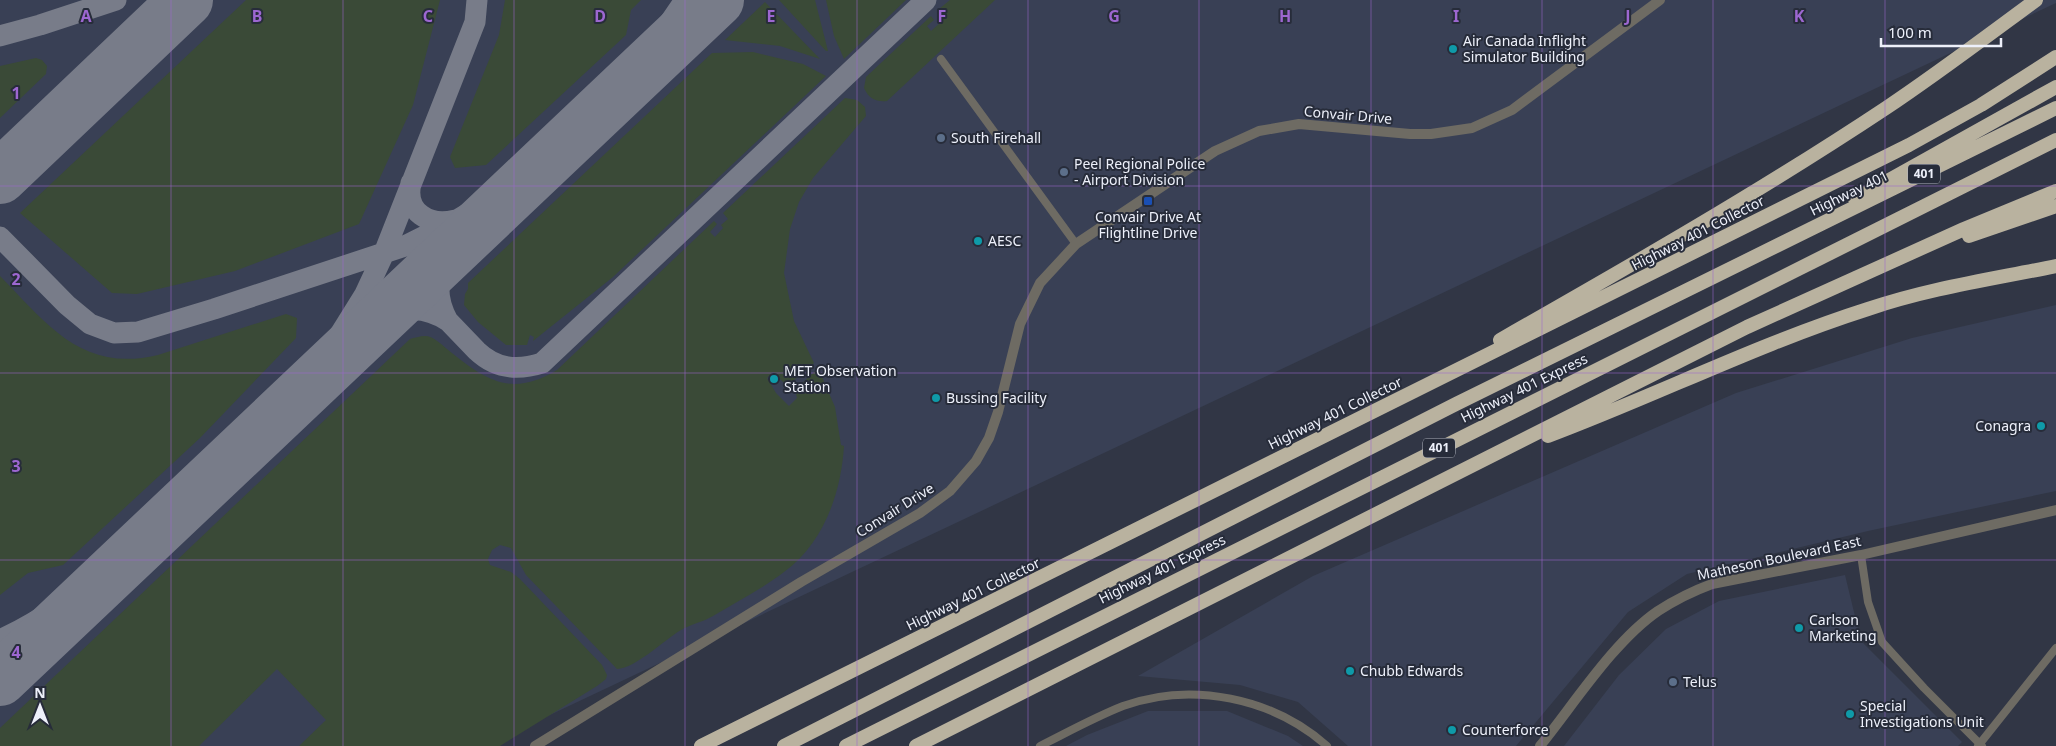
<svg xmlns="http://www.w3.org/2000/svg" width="2056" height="746" font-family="'Noto Sans',sans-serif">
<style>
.built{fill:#394055}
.grass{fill:#3a4a37}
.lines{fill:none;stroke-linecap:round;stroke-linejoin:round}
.taxiway{stroke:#787c89;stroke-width:21}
.runway{stroke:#787c89;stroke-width:54}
.minor{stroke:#6e6b63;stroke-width:8}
.tertiary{stroke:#6e6b63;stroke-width:10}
.motorway{stroke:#b9b29f;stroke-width:14}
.grid{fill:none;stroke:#9d67d1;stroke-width:1;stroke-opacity:0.55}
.culture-dot{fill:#0f9aa8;stroke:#272c3a;stroke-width:2}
.service-dot{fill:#5c6f8a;stroke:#272c3a;stroke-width:2}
.transit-dot{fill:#1a4fb4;stroke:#272c3a;stroke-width:2}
.labels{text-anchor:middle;stroke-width:4;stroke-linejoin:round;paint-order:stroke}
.shield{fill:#272c3a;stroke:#b2b5c0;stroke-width:1}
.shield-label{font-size:12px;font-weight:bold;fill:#edf0fa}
.poi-label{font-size:14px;fill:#edf0fa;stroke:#272c3a;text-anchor:start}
.street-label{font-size:14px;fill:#edf0fa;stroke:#272c3a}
.grid-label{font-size:16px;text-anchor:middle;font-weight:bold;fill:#9d67d1;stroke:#272c3a;stroke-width:4;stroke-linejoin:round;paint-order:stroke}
</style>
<rect width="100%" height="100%" fill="#313645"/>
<!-- built -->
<path class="built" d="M0,0H2056V3L484,746H0Z
M2056,305V491L1868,531L1687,574L1628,612L1516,746H1348L1298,702L1240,685L1138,676L1313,576L1736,393L1912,338Z
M1845,575L1861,641L1962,742L1958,746H1564L1619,675L1666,629L1719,601Z
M1148,711H1227L1288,736L1303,746H1066L1087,735Z"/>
<!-- grass -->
<path class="grass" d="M246,0H440L413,105L359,224L235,271L137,294L112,293L20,213Z
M505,0H641L631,10L626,35L486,165L455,168L450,157L499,35Z
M779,0H815L828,51H826Z
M826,0H906L844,59L834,36Z
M950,0H995L887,101C876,102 869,99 864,88L866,77L931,16L934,20L927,26L931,31L940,23L938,20L944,14L939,9Z
M765,2L820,59L780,46L725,40Z
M753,52L803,64L826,76L613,277L533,341L534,337L530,335L527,345H506L478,322L464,305L465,294L468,289V283L712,53Z
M36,58L42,60L47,66L46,74L0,118V66Z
M845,98L857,100L865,107L866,116L813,178L799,202L790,229L784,273L794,321L814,363L787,386L773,372L767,378L776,393L789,406L797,398L795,390L815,371L819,370L835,407L841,445L844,446C841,493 824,543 784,572C762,589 736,602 713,616C703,622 691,624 681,630C664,640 636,668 617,669L526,575L511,548L500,545L492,550L488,559L490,565L511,572L520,579L602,665L607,675L606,679L597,686L500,746H299L326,720L277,669L199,746H0V728L410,339C414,338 420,336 425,336C433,336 441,344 447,349C485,380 511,398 557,370L714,221L717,224L710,232L715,237L723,228L721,225L728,219L723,213Z
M0,276C48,325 82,373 158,355L286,314L297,318L296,338L200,438L63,565L28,573L0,595Z"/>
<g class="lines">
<!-- taxiway -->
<path class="taxiway" d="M0,36L40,25L116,0
M143,41L181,0
M631,79L685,0
M411,183C404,212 430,227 455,220
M0,237L67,305L90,324L114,333L138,332L214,309L405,246L457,220L530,176
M404,275L477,351C496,369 517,371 542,363L926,0
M325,373C361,339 395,286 448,321C417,265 470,235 507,200
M259,434L337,339L365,294L384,253L475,22L477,0
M0,640C49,617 90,585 133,553"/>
<!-- runway -->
<path class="runway" d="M0,177L186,0
M0,679L717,0"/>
<!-- minor -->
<path class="minor" d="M941,59L1076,244
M1861,555L1868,602L1882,642L1924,688L1982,746
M1040,746C1068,732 1095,717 1123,706C1192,681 1273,698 1327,746
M1978,746L2056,648"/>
<!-- tertiary -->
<path class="tertiary" d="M535,746L801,582L920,513L950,491L976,461L989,438L998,412L1020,324L1040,283L1076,244L1215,151L1259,131L1299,124L1410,134H1431L1472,128L1512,110L1660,0
M1540,746C1574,704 1614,641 1658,611C1675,600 1693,591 1712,584L1861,555L2056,510"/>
<!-- motorway -->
<path class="motorway" d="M1855,199L2056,87
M1969,236L2056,206
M1500,340C1630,266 1761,191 1886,108C1937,74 1987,36 2036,0
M1548,436C1655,396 1758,344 1868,309C1930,288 1993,279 2056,266
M701,746L1909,145L1981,105L2056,57
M784,746L1456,404L2056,108
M846,746L2056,140
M916,746L1747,327L1964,229L2056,191"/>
</g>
<!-- grid -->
<path class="grid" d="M171,0V746M343,0V746M514,0V746M685,0V746M857,0V746M1028,0V746M1199,0V746M1371,0V746M1542,0V746M1713,0V746M1885,0V746M0,186H2056M0,373H2056M0,560H2056"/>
<!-- markers -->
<g class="culture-dot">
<circle cx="1453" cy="49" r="5"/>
<circle cx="978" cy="241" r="5"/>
<circle cx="774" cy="379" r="5"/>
<circle cx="936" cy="398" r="5"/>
<circle cx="2041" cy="426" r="5"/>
<circle cx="1799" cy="628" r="5"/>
<circle cx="1350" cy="671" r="5"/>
<circle cx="1850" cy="714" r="5"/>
<circle cx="1452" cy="730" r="5"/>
</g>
<g class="service-dot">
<circle cx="941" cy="138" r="5"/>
<circle cx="1064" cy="172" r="5"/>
<circle cx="1673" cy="682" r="5"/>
</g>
<rect class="transit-dot" x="1143" y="196" width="10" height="10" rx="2.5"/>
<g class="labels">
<!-- shield labels -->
<g class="shield">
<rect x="1908" y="164.5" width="32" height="19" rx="4"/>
<rect x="1423" y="438.5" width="32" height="19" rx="4"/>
</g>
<g class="shield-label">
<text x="1924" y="178">401</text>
<text x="1439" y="452">401</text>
</g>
<!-- poi labels -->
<g class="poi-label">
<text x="1463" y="46">Air Canada Inflight<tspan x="1463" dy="16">Simulator Building</tspan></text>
<text x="951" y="143">South Firehall</text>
<text x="1074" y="169">Peel Regional Police<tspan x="1074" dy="16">- Airport Division</tspan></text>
<text x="1148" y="222" text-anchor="middle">Convair Drive At<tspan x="1148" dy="16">Flightline Drive</tspan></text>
<text x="988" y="246">AESC</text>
<text x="784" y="376">MET Observation<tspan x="784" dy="16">Station</tspan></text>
<text x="946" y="403">Bussing Facility</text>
<text x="2031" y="431" text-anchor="end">Conagra</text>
<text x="1809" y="625">Carlson<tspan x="1809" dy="16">Marketing</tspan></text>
<text x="1360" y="676">Chubb Edwards</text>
<text x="1683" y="687">Telus</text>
<text x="1860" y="711">Special<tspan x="1860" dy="16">Investigations Unit</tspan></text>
<text x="1462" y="735">Counterforce</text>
</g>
<!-- street labels -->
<g class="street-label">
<text transform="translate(1348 115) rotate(5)" y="5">Convair Drive</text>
<text transform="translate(1849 193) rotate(-26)" y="5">Highway 401</text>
<text transform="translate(1698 233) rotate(-27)" y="5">Highway 401 Collector</text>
<text transform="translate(1524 388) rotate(-26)" y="5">Highway 401 Express</text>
<text transform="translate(1335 413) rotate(-26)" y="5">Highway 401 Collector</text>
<text transform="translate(895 510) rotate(-32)" y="5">Convair Drive</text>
<text transform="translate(1779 558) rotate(-12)" y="5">Matheson Boulevard East</text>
<text transform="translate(1162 569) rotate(-26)" y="5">Highway 401 Express</text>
<text transform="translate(973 594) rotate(-26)" y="5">Highway 401 Collector</text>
</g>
</g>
<g class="grid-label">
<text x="86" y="22">A</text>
<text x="257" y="22">B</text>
<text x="428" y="22">C</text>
<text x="600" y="22">D</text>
<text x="771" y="22">E</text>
<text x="942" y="22">F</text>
<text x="1114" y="22">G</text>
<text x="1285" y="22">H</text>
<text x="1456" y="22">I</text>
<text x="1628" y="22">J</text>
<text x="1799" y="22">K</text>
<text x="16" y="99">1</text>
<text x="16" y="285">2</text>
<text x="16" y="472">3</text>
<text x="16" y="658">4</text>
</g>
<!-- north arrow -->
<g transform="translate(40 706)" stroke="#272c3a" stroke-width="4" paint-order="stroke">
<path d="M0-4L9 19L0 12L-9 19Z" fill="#edf0fa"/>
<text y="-8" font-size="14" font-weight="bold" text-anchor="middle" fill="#edf0fa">N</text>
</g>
<!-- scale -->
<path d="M1881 38v8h120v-8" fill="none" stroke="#edf0fa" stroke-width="2.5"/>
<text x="1888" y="38" font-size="15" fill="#edf0fa" stroke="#272c3a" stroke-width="4" paint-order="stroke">100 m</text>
</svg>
